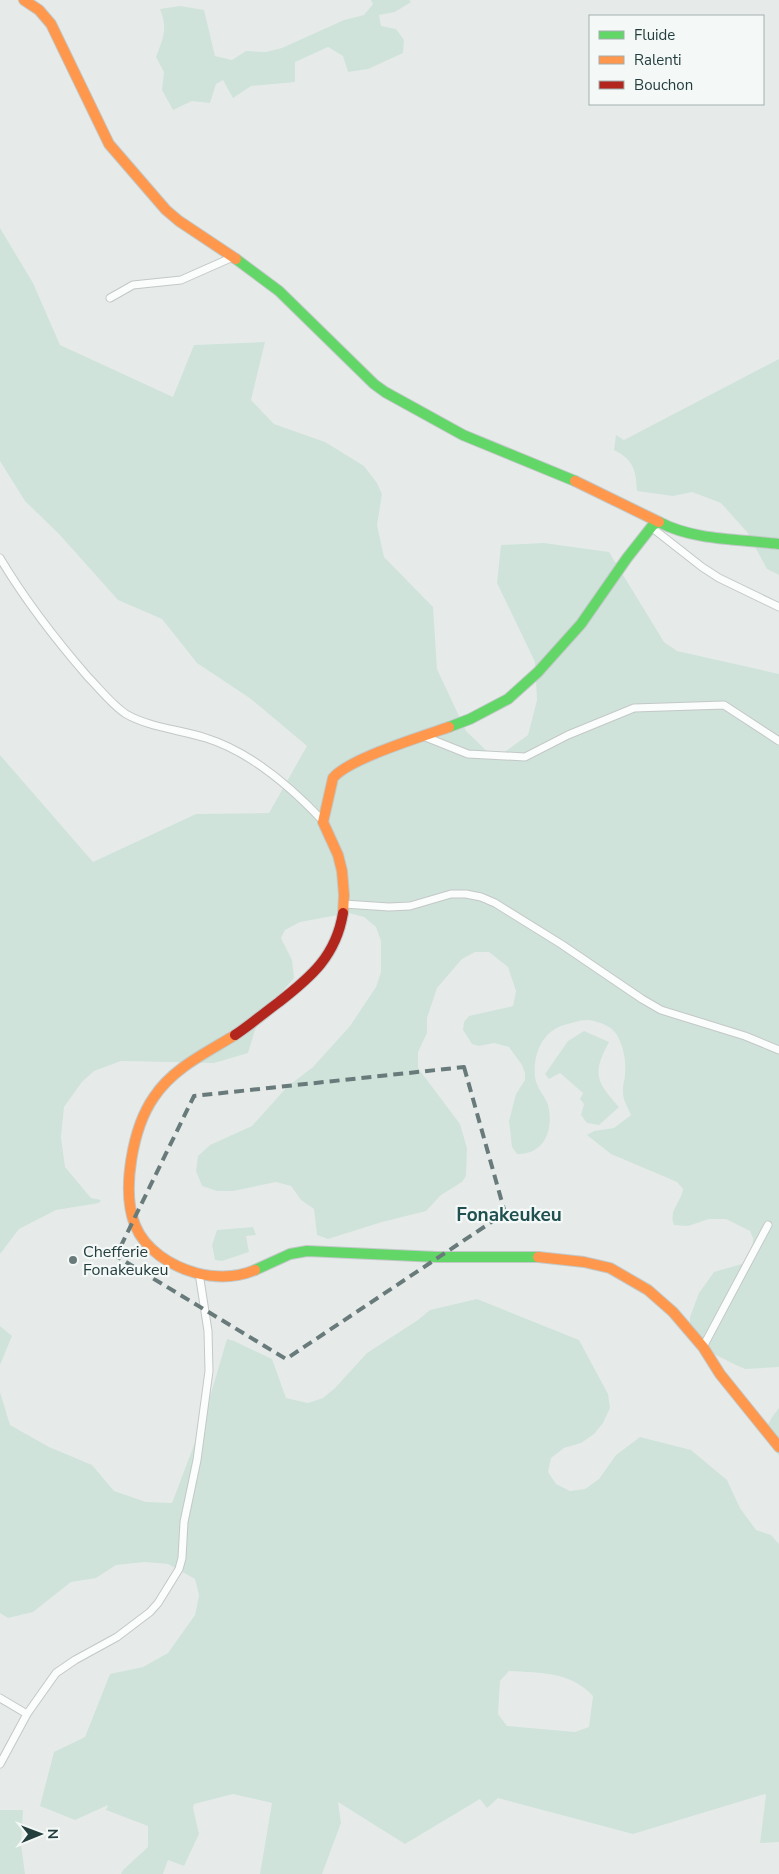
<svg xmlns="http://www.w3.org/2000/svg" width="779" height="1874" font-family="'Nunito Sans',sans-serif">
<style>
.green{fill:#cfe3da;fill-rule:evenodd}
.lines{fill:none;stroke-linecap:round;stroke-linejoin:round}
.street-casing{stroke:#c3c8c7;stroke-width:9}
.fast-casing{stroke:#c1c8c7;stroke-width:12}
.slow-casing{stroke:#c1c8c7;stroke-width:12}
.jam-casing{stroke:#c1c8c7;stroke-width:12}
.street{stroke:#fbfcfc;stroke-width:7}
.fast{stroke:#63d668;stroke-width:10}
.slow{stroke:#ff974d;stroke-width:10}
.jam{stroke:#b3261e;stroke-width:10}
.marked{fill:none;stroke:#687b7a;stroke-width:4;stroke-dasharray:10 6;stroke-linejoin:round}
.poi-dot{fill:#687b7a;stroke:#f4f9f8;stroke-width:2}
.labels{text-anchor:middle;stroke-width:4.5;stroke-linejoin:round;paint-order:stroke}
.poi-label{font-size:16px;fill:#243e3d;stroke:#f4f9f8;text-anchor:start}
.quarter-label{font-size:19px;font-weight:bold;fill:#20504f;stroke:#f4f9f8}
</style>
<rect width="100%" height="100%" fill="#e6ebea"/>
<!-- green -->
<path class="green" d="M371,0H409L411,2L395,12L379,15L381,26L396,29L404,40L403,53L368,69L348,72L343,56L328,47L295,62V82L251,86L233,98L223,80L216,84L210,103L192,101L173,110L162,90L164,72L156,57C163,38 168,29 160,9L180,6L204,10L215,56L232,60L246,51L266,52L282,48L344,20L364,15L373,4Z
M0,228L33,283L60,345L173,397L194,345L265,342L251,400L274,424L325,442L364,466L377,483L382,494L377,525L384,557L433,607L437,669L466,731L495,759L528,735L537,700L535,662L497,583L501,545L544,543L609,552L664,642L677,651L779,674V1367L745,1369L738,1366L708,1351L690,1325V1317L699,1293L714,1272L752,1261L753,1238L750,1231L726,1219H709L688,1226L674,1225C668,1210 681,1203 683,1189L677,1182L611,1154L587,1135L594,1131L614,1128L631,1115C628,1108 623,1100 623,1093C622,1087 625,1080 625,1074C626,1061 624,1049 618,1037C613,1027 604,1024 594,1021C584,1018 573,1023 564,1025C541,1032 533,1056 535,1077C536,1087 545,1096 548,1105C554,1129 545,1155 517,1154L512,1147L509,1121L516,1094L525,1080V1073L522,1065L509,1047L494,1043L479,1046L472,1044L463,1030L464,1022L469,1016L513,1006L516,991L508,967L489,952H475L462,959L437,988L427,1018V1033L418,1052V1068L460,1124L467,1148L466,1176L462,1182L441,1195L426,1211L382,1222L328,1239L317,1235L314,1209L301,1200L291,1186L276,1182L233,1191H217L202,1186L196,1171L198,1156L210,1145L252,1126L287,1087L313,1067L350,1026L376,987L381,972V941L376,927L364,917L349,913L300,922L285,930L281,938L292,960L294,978L262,1015L256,1027L248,1053L214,1063L121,1061L94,1071L82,1082L64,1107L61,1137L65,1167L91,1198L101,1200L99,1203L56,1210L19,1229L0,1254V755L93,862L196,814L269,813L307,746L251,699L197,663L162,619L118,600L59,534L25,501L0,461Z
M779,359V575L767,569L747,532L721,503L692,492L673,496L637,491C636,471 634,460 614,450L616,435L624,440Z
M584,1031L609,1042C592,1073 596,1082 619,1107L599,1125L587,1123L581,1115L584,1104L580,1099L583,1093L560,1073L549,1079L545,1074L568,1041Z
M253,1227L256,1235L246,1236L249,1252L222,1261L215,1260L212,1245L217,1230Z
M477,1299L579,1340L608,1394L610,1408L603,1423L594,1434L581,1443L564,1448L551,1458L548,1472L556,1484L570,1491L585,1489L599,1479L616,1455L640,1437L691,1450L727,1480L740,1508L756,1530L771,1535L779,1544V1842L760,1843L766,1795L765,1794L633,1834L498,1798L487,1808L480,1799L405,1844L338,1802L341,1823L322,1874H260L272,1803L233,1794L194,1804L193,1808L199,1834L184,1866L168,1860L163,1874H121L123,1870L148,1847V1826L106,1810L108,1805L75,1820L40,1806L54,1752L85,1737L110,1674L143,1667L168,1653L195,1615L199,1595L195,1579L168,1564L145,1562L116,1565L96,1578L71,1582L33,1612L8,1618L0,1613V1392L10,1425L49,1447L92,1465L114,1491L146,1502L172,1503L202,1424L227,1339L234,1341L272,1359L286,1398L308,1403L323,1398L335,1388L367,1353L418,1320L430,1310ZM509,1671C541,1673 569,1671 593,1696L589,1727L575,1732L507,1726L498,1714L500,1681Z
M0,1326L12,1336L0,1365Z
M779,1408V1456C764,1434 762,1429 779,1408Z
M0,1810H23L21,1844L25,1874H0Z"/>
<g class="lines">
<!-- street casing -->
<g class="street-casing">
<path id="street" d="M110,298L133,285L181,280L233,257
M651,527L702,567L719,578L779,607
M0,558C25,600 56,640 88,677C100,689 112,705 126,714C148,727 181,730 206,738C251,752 291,787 323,821
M423,736L468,754L525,757L568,735L634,708L724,705L779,741
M344,904L389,907L410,906L451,894H466L481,897L495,903L561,944L642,999L661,1010L745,1036L779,1050
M703,1347L768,1225
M0,1698L27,1714
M0,1764L27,1714L56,1673L75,1660L117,1637L150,1612L158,1603L179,1569L182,1558L184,1522L197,1460L209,1371L208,1331L199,1273"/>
</g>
<!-- fast casing -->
<g class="fast-casing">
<path id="fast" d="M236,259L279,291L374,384L385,392L463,435L575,481
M449,727L470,719L508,699L538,672L581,624L627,558L653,525L659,522C695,541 740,539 779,544
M255,1270L290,1254L307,1251L437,1257H538"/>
</g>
<!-- slow casing -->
<g class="slow-casing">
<path id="slow" d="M24,0L39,10L51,24L109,144L166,210L179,221L236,259
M575,481L659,522
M343,913L344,895L342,871L338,855L323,822L333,778C348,759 423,736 449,727
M235,1035C206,1053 173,1068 154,1097C133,1127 121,1190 135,1225C145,1250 171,1266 196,1273C216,1278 236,1278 255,1270
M538,1257L584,1262L610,1268L648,1290L673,1312L703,1347L720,1374L779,1447"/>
</g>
<!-- jam casing -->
<g class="jam-casing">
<path id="jam" d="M235,1035C250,1025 264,1013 279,1002C311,977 336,956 343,913"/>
</g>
<!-- street -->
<use href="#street" class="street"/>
<!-- fast -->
<use href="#fast" class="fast"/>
<!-- slow -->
<use href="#slow" class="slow"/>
<!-- jam -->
<use href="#jam" class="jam"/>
</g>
<!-- marked area -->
<path class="marked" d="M464,1067L505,1213L286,1359L116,1256L194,1096Z"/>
<!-- markers -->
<circle class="poi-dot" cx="73" cy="1260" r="5"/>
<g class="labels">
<!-- poi labels -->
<g class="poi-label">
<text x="83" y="1257">Chefferie<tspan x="83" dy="18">Fonakeukeu</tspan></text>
</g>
<!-- quarter labels -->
<g class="quarter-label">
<text x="509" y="1221">Fonakeukeu</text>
</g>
</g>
<!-- legend -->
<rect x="589" y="15" width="175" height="90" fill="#f4f9f8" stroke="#a1aead"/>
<rect x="599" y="31" width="25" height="8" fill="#63d668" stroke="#a1aead"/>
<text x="634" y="40" font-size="15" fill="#243e3d">Fluide</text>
<rect x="599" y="56" width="25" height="8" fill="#ff974d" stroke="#a1aead"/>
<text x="634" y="65" font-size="15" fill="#243e3d">Ralenti</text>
<rect x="599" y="81" width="25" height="8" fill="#b3261e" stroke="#a1aead"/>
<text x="634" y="90" font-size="15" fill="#243e3d">Bouchon</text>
<!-- north arrow -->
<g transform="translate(40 1834) rotate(89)" stroke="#f4f9f8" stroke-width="4" paint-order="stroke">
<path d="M0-4L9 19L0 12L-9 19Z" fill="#243e3d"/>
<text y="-8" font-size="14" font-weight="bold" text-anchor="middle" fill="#243e3d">N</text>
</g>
</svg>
